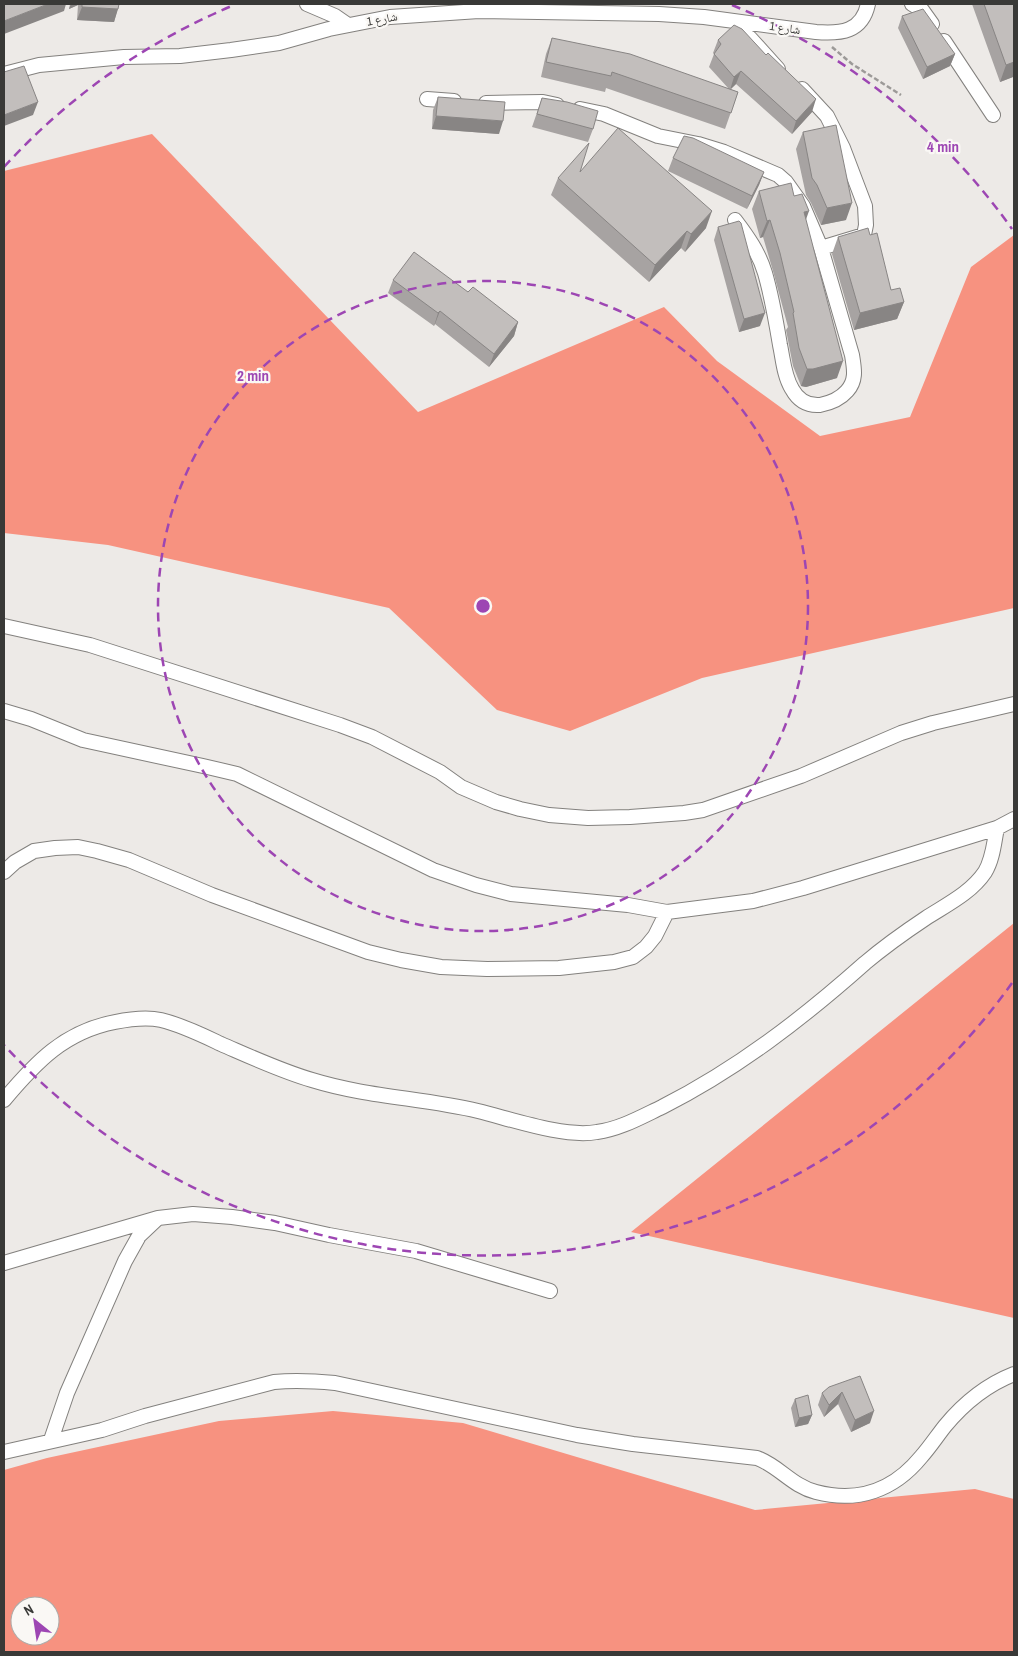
<svg xmlns="http://www.w3.org/2000/svg" width="1018" height="1656" font-family="'Archivo Narrow','Noto Naskh Arabic',sans-serif">
<style>
.forest{fill:#f79280;fill-rule:evenodd}
.lines{fill:none;stroke-linecap:round;stroke-linejoin:round}
.minor-casing{stroke:#83817e;stroke-width:16}
.path{stroke:#9c9a98;stroke-width:2.5;stroke-dasharray:5 2.5;stroke-linecap:butt}
.minor{stroke:#fff;stroke-width:14}
.wall{fill:#a7a3a2}
.shaded-wall{fill:#888584}
.building{fill:#c2bebc;stroke:#888584}
.ring{fill:none;stroke:#9d46b3;stroke-width:2.5;stroke-dasharray:9 6}
.labels{text-anchor:middle;stroke-width:4.5;stroke-linejoin:round;paint-order:stroke}
.street-label{font-size:12px;fill:#393937;stroke:#faf8f5}
.centre{fill:#9d46b3;stroke:#faf8f5;stroke-width:2.5}
.ring-label{font-size:15px;text-anchor:middle;font-weight:bold;fill:#9d46b3;stroke:#faf8f5;stroke-width:4.5;stroke-linejoin:round;paint-order:stroke}
</style>
<rect width="100%" height="100%" fill="#edeae7"/>
<!-- forest -->
<path class="forest" d="M152,134L418,412L664,307L717,361L820,436L910,417L971,267L1014,235V608L702,678L570,731L497,710L389,608L108,545L4,533V171Z
M1014,923V1318L631,1232Z
M333,1411L463,1423L755,1510L975,1489L1014,1499V1652H4V1470L47,1458L219,1421ZM20,1606H50V1636H20Z"/>
<g class="lines">
<!-- minor casing -->
<g class="minor-casing">
<path id="minor" d="M307,4L335,16L348,25
M912,4L922,10L932,24
M743,35L750,38L778,69
M944,41L993,115
M4,74L39,65L124,57L180,56L231,50L279,43L329,29L390,17L479,11L659,14L704,17L816,32C841,34 862,32 868,4
M427,99L454,101
M486,103L543,102L557,105
M580,109L604,114L658,136L698,144L724,152L778,175L786,182L803,206L821,248L864,235L866,225L865,206L843,148L827,116L802,89
M735,220C748,237 759,253 765,273C772,297 776,321 780,345C783,359 784,376 792,389C798,400 807,406 820,405C830,403 840,399 847,391C857,380 854,368 852,355L821,248
M4,626L90,645L340,725L372,737L440,772L461,787L496,802L520,809L549,815L588,818L630,817L684,813L703,810L801,776L901,733L933,723L1014,704
M4,711L31,719L83,740L203,766L237,774L433,870L476,885L511,894L628,905L667,912
M4,872L15,862L34,851L55,848L78,847L97,851L129,860L212,895L368,952L401,960L441,967L487,969L559,968L614,962L633,957L646,947L655,936L667,912L753,901L803,888L997,828L1014,819
M4,1100C36,1062 64,1032 115,1022C130,1019 147,1017 161,1020C182,1025 202,1035 221,1044C251,1057 281,1071 312,1080C367,1097 423,1098 478,1111C511,1119 564,1138 597,1132C620,1129 641,1117 662,1107C737,1069 802,1019 865,963C884,947 905,932 926,918C946,905 971,893 985,872C993,859 994,842 997,828
M4,1263L158,1218L193,1214L232,1217L275,1223L329,1235L416,1251L550,1291
M51,1440L67,1393L125,1261L139,1236L157,1219
M4,1452L102,1430L145,1416L274,1382C295,1380 314,1381 335,1383L577,1435L633,1444L757,1458C779,1466 792,1486 816,1492C858,1503 894,1490 921,1457C930,1447 937,1436 945,1426C964,1403 986,1385 1014,1374"/>
</g>
<!-- path -->
<path class="path" d="M832,47L852,64L901,95"/>
<!-- minor -->
<use href="#minor" class="minor"/>
</g>
<!-- wall -->
<path class="wall" d="M70,4H119L114,22L77,20L78,5L69,9Z
M972,4H1014V80L1013,77L1000,82Z
M902,16L955,54L950,66L923,79L898,28Z
M552,38L729,89L709,67L714,54L713,53L718,40L812,112L792,134L736,84L730,89L738,92L725,129L606,88L605,92L541,77L546,54Z
M438,97L499,134L432,129L433,110Z
M542,98L593,129L588,142L532,127Z
M803,132L846,220L821,225L811,203L806,195L796,149Z
M673,158L764,172L759,185L747,209L668,171Z
M580,172L706,228L685,252L681,248L649,282L551,195L558,178Z
M759,191L794,196L806,221L837,378L806,387L801,386L793,366L786,330L788,327L773,271L763,237L760,238L752,209Z
M718,227L760,326L739,332L714,240Z
M870,235L891,290L904,302L897,319L854,330L832,254L838,237Z
M393,280L468,292L518,322L514,336L489,367L435,324L434,326L388,293Z
M860,1376L870,1423L851,1432L838,1404L824,1417L818,1405L822,1393Z
M795,1399L812,1415L808,1424L795,1427L791,1408Z"/>
<!-- shaded-wall -->
<path class="shaded-wall" d="M48,4H66L64,11L4,34V21Z
M71,4H78V5L69,9Z
M82,7L118,9L114,22L77,20Z
M955,54L950,66L923,79L927,67Z
M1014,62V74L1013,77L1000,82L1006,65Z
M741,71L736,84L730,90L734,77Z
M816,99L812,112L792,134L796,121Z
M38,102L33,115L4,126V115Z
M436,116L503,121L499,134L432,129Z
M764,172L759,185L747,209L752,196Z
M852,203L846,220L821,225L827,208Z
M712,211L706,228L685,252L691,234Z
M809,211L803,228L804,212Z
M770,220L763,237L760,238L767,221Z
M687,231L681,248L649,282L655,265Z
M904,302L897,319L854,330L860,313Z
M440,311L435,324L434,326L438,313Z
M765,313L760,326L739,332L744,319Z
M518,322L514,336L489,367L494,354Z
M843,361L837,378L806,387L801,386L807,369Z
M842,1392L838,1404L824,1417L829,1405Z
M874,1411L870,1423L851,1432L855,1420Z
M812,1415L808,1424L795,1427L799,1418Z"/>
<!-- building -->
<path class="building" d="M4,4H48L4,21Z
M82,4H119L118,9L82,7Z
M984,4H1014V62L1006,65Z
M923,9L955,54L927,67L902,16Z
M734,25L742,29L766,55L768,53L816,99L796,121L741,71L734,77L714,54L721,44L718,40Z
M552,38L630,54L738,92L731,113L612,72L611,76L546,62Z
M24,66L38,102L4,115V72Z
M438,97L505,102L503,121L436,116Z
M542,98L567,102L598,111L593,129L537,114Z
M836,125L852,203L827,208L817,185L812,178L803,132Z
M618,128L712,211L691,234L687,231L655,265L558,178L589,143L580,172Z
M684,136L693,138L764,172L752,196L673,158Z
M791,183L794,196L802,194L809,211L804,212L843,361L813,369H807L799,348L793,313L794,312L780,253L770,220L767,221L759,191Z
M739,221L741,223L765,313L744,319L718,227Z
M868,228L870,235L877,233L891,290L900,288L904,302L860,313L838,237Z
M414,252L468,292L473,287L518,322L494,354L440,311L438,313L393,280Z
M860,1376L874,1411L855,1420L842,1392L829,1405L822,1393L829,1387Z
M808,1395L812,1415L799,1418L795,1399Z"/>
<!-- distance rings -->
<g class="ring">
<circle cx="483" cy="606" r="325"/>
<path d="M1012 983A650 650 0 0 1 4 1045M4 167A650 650 0 0 1 234 5M732 5A650 650 0 0 1 1012 229"/>
</g>
<g class="labels">
<!-- street labels -->
<g class="street-label">
<text transform="translate(382 19) rotate(-10)" y="4">شارع 1</text>
<text transform="translate(785 28) rotate(8)" y="4">شارع 1</text>
</g>
</g>
<circle cx="483" cy="606" r="8" class="centre"/>
<g class="ring-label">
<text x="943" y="152">4 min</text>
<text x="253" y="381">2 min</text>
</g>
<!-- border -->
<rect width="1018" height="1656" fill="none" stroke="#393937" stroke-width="10"/>
<!-- north arrow -->
<g transform="translate(35 1621) rotate(330)"><circle r="24" fill="#faf8f5" stroke="#adaca9"/>
<path d="M0-4L9 19L0 12L-9 19Z" fill="#9d46b3"/>
<text y="-8" font-size="14" font-weight="bold" text-anchor="middle" fill="#393937">N</text>
</g>
</svg>
